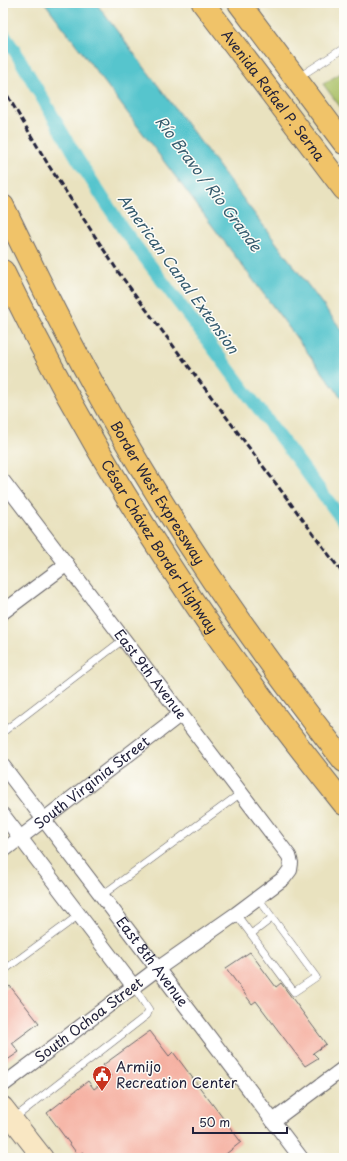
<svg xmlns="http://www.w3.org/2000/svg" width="347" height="1161" font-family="'Playpen Sans',sans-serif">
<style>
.green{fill:#a9bf64;stroke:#667050}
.water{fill:#57c5cd;stroke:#3c7484}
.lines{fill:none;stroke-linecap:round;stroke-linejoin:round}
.canal{stroke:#57c5cd;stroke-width:13}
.building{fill:#f5ae9f}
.lane-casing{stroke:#686569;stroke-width:8}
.street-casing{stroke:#686569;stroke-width:16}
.secondary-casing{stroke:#686569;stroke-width:22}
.highway-casing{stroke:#686569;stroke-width:24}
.lane{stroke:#fff;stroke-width:7}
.street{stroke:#fff;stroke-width:14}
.secondary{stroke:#f9e7c3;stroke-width:20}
.highway{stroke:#f0c369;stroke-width:22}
.rail{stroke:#22223b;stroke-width:3;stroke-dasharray:6 3;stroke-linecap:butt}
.labels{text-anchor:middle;stroke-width:3;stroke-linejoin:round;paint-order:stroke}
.street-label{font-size:14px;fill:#22223b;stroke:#fdfcf7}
.poi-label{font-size:14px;fill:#22223b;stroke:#fdfcf7;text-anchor:start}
.water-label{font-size:15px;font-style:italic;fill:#355b6e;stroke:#fdfcf7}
</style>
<rect width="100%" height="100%" fill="#fdfcf7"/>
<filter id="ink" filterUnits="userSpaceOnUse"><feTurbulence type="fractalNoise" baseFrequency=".025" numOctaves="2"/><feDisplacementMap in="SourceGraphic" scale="8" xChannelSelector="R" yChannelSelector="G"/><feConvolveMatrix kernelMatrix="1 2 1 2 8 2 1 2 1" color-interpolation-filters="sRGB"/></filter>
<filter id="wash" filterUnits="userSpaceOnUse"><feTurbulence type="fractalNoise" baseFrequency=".012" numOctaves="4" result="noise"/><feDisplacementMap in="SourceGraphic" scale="16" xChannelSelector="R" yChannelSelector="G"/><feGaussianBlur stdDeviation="0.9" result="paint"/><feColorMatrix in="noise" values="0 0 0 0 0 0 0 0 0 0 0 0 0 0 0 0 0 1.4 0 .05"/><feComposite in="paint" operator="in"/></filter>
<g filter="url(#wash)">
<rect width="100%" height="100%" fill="#e9e2bf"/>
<!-- green -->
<path class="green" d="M344,71V112L323,84Z"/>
<!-- water -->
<path class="water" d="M45,3H96L344,333V401Z"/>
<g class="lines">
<!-- canal -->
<path class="canal" d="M3,34L15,51L77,158L123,229L344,522"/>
</g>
<g id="blocks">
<!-- building -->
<path class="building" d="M250,952L276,987L281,983L326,1044L313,1053L318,1058L305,1066L256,1001L252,1004L226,968Z
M10,986L39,1023L12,1043L19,1052L3,1063V991Z
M150,1031L169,1056L173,1052L241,1142L221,1158H87L83,1152L78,1155L47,1113L88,1081L94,1089L111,1076L103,1065Z"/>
</g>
</g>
<g filter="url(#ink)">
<use href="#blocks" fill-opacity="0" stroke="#686569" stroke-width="1"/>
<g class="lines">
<!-- lane casing -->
<g class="lane-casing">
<path id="lane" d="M299,77L344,48
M3,732L124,639
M101,896L241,793
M236,914L294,992L316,977L258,898
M251,934L272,918
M3,971L79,915
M13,1119L147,1015L149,1010L134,987"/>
</g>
<!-- street casing -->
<g class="street-casing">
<g id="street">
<path id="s1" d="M3,481L289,856L291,863L290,870L284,878L236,914L153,972L3,1085"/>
<path d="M3,612L67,564"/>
<path id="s2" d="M3,766C103,897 202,1027 301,1158"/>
<path d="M3,815L134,987"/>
<path id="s3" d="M3,851L181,714"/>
<path d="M273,1121L344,1068"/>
</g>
</g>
<!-- secondary casing -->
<g class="secondary-casing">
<path id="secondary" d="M3,1107L43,1158"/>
</g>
<!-- highway casing -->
<g class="highway-casing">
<g id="highway">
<path id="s4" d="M203,3L344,189"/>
<path d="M239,3L344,143"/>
<path id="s5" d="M3,206C37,276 71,346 109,413C178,535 258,651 344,761"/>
<path id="s6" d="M3,271C54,376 112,478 176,575C228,655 285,730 344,804"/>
</g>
</g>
<!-- lane -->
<use href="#lane" class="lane"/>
<!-- street -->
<use href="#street" class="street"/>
<!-- secondary -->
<use href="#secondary" class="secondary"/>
<!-- highway -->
<use href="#highway" class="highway"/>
<!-- rail -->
<path class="rail" d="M3,88L49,166L119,273L344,575"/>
</g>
</g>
<!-- icons -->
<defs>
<g id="civic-pin" transform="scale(1)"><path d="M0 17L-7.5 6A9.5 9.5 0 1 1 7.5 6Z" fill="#c8321e" stroke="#fdfcf7"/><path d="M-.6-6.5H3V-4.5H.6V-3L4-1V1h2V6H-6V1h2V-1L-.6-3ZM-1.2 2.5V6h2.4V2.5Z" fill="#fff"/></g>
</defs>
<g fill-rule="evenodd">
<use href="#civic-pin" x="102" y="1075"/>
</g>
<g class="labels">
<!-- street labels -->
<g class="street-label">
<text dy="5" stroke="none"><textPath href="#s4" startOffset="116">Avenida Rafael P. Serna</textPath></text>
<text dy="5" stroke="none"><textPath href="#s5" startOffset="326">Border West Expressway</textPath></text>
<text dy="5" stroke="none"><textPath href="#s6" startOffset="317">César Chávez Border Highway</textPath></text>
<text dy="5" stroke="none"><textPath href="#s1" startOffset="243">East 9th Avenue</textPath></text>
<text dy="5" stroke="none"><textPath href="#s3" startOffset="112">South Virginia Street</textPath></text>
<text dy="5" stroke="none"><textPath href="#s2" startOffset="246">East 8th Avenue</textPath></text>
<text transform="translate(89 1020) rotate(-37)" y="5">South Ochoa Street</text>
</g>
<!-- poi labels -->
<g class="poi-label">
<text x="116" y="1072">Armijo<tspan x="116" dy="16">Recreation Center</tspan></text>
</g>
<!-- water labels -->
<g class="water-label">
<text transform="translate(208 184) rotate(53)" y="5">Río Bravo / Rio Grande</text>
<text transform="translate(178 274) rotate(54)" y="5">American Canal Extension</text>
</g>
</g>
<!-- margin -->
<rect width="347" height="1161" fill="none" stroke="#fdfcf7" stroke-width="16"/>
<!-- scale -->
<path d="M193 1127v6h94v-6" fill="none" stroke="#22223b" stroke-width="2"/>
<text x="199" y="1127" font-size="12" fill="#22223b" stroke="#fdfcf7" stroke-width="3" paint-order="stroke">50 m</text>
</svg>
